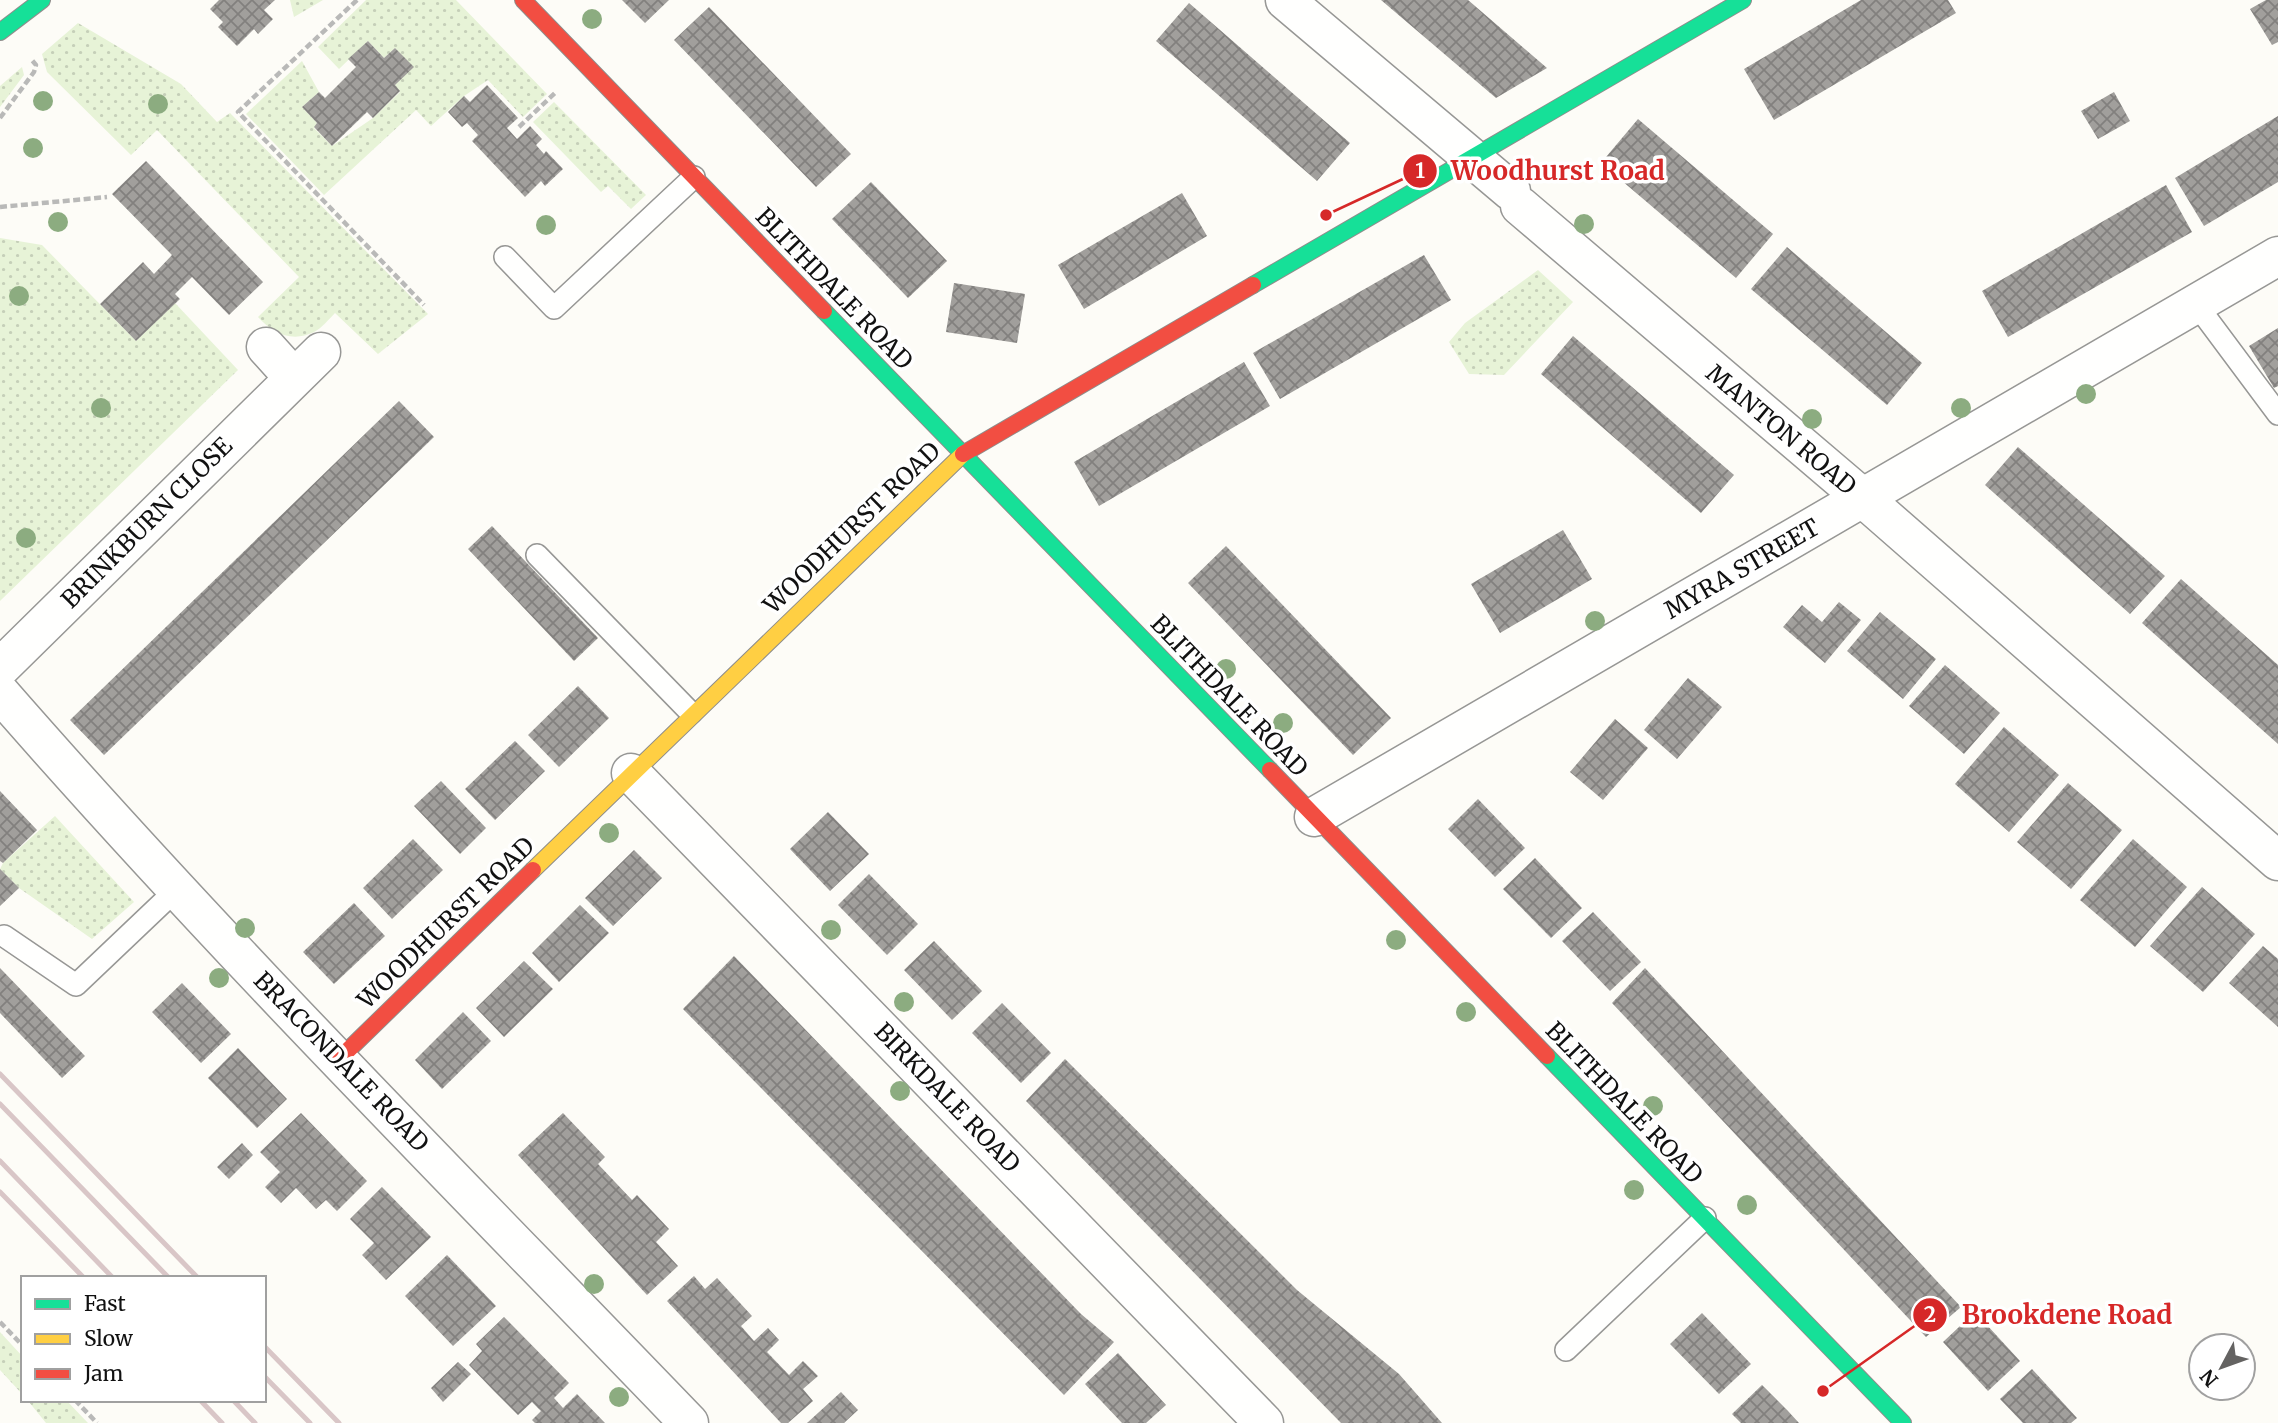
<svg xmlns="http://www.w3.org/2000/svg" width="2278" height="1423" font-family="Merriweather,serif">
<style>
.grass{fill:url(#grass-dots)}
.building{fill:url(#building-cross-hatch)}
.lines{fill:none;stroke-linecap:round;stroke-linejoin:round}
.lane-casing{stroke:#979795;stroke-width:24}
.street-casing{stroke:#979795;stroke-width:41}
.fast-casing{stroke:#8e8d8b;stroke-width:18}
.slow-casing{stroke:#8e8d8b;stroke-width:18}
.jam-casing{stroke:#8e8d8b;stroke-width:18}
.path{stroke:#b9b9b8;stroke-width:4.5;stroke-dasharray:7 3.5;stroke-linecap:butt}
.lane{stroke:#fffffe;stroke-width:21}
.street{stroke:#fffffe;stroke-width:38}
.fast{stroke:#16e098;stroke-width:16}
.slow{stroke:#ffcf43;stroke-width:16}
.jam{stroke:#f24e42;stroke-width:16}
.rail{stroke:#d9c6c7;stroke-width:5}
.tree{fill:#8cac80}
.labels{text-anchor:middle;stroke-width:7;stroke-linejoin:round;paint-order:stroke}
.street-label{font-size:24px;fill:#111;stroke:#fff}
.leader{fill:none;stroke:#d62828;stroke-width:2.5}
.callout-dot{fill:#d62828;stroke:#fff;stroke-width:2.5}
.mark-label{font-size:21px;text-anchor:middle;font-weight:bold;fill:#fff}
.callout-label{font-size:26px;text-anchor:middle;font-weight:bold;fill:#d62828;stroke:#fff;stroke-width:7;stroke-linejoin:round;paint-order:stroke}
</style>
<defs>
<pattern id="grass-dots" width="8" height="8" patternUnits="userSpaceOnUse" patternTransform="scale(1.75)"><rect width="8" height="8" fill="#e7f3d7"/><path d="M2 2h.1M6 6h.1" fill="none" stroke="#c5cfb8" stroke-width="1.8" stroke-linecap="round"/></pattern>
<pattern id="building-cross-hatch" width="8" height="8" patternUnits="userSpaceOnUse" patternTransform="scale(1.75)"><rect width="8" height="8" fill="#a19f9c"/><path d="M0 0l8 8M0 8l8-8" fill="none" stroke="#82807e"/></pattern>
</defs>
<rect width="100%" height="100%" fill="#fdfcf7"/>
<!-- grass -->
<path class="grass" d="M290,0H323L294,17Z
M366,0H456L547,94L523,117L488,80L464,96L431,126L416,110L324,195L246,114L302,61L319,92L302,107L317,123L314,128L332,146L373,118L400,92L395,85L413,67L395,48L384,58L368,41L339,69L318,47Z
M78,23L181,84L217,122L230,113L428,314L378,354L335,313C329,319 322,328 314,332C292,343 272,333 258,317L299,277L157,130L131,155L47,72L42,54Z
M22,67L24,75L0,107V86Z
M554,102L646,195L631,209L608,186L601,192L533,122Z
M0,238L42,245L136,341L175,303L238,370L0,601Z
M1538,270L1573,302L1504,375L1469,374L1449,342L1465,323Z
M55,816L134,902L92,939L19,888L0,869L3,863Z
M0,1332L23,1357V1395L0,1370Z
M32,1400H66L88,1423H46L29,1402Z"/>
<!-- building -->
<path class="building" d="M219,0H275L264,10L273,19L258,34L254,29L237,46L218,27L223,22L210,9Z
M622,0H669L645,23Z
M1381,0H1468L1547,68L1496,98Z
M1861,0H1948L1956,13L1774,120L1744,69Z
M2266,0H2278V42L2272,45L2250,9Z
M1189,3L1350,143L1317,181L1156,41Z
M709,7L851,154L816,187L674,40Z
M368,41L384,58L395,48L414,67L395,85L400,91L373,118L367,112L332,146L314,127L317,123L302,107L319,92L325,98L356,67L348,59Z
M487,85L518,118L507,128L517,139L530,126L542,139L536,145L544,154L546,151L563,169L545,186L541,181L525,197L472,141L478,135L467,123L462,127L448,112L464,96L470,102Z
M2114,92L2130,121L2098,139L2081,111Z
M2278,116V182L2204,226L2175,178Z
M1638,119L1773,234L1736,278L1601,163Z
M146,161L263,282L229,315L192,277L175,294L180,299L136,341L100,304L143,262L154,274L172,255L112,194Z
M871,182L947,261L908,298L832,219Z
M2166,185L2192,232L2008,337L1982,291Z
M1182,193L1207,236L1084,309L1058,265Z
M1787,247L1922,363L1887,405L1751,289Z
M1424,255L1451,300L1280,399L1253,353Z
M954,283L1025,294L1017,343L946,332Z
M2278,328V386L2274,388L2249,346Z
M1573,336L1734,475L1701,513L1541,374Z
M1244,362L1270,406L1099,506L1074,462Z
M399,401L434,437L104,755L70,720Z
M2018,447L2165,576L2130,614L1985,485Z
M492,526L598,638L574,661L468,549Z
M1563,530L1592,579L1500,633L1471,584Z
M1226,546L1391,718L1353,755L1188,583Z
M2181,579L2278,665V744L2142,623Z
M1839,602L1861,620L1825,663L1783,627L1802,605L1822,622Z
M1880,612L1936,659L1903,699L1847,651Z
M1945,665L2000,713L1964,754L1909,706Z
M1688,678L1722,707L1677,759L1644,730Z
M578,686L609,718L559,767L528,735Z
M1615,719L1648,748L1603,800L1570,772Z
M2004,727L2059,775L2009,832L1955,784Z
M515,741L545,771L495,820L465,789Z
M441,781L486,828L460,854L414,806Z
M2068,783L2122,830L2071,889L2017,842Z
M0,791L37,830L3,863L0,861Z
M1478,799L1525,848L1495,877L1448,829Z
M828,812L869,854L830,891L790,849Z
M413,839L443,870L392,919L363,888Z
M2133,839L2187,887L2135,947L2080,900Z
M634,850L662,878L613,926L585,898Z
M1535,858L1582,908L1551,938L1503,889Z
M0,869L19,888L0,906Z
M869,874L918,924L887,955L838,905Z
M2202,887L2255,934L2203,992L2150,946Z
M354,903L385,936L334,984L303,952Z
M580,905L609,933L559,982L532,953Z
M1593,912L1641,962L1610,991L1562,941Z
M934,941L982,991L952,1020L904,970Z
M2263,946L2278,959V1027L2229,983Z
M734,956L1081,1314L1114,1342L1064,1395L683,1009Z
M524,961L553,989L504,1037L476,1008Z
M0,968L85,1056L62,1078L0,1013Z
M1645,968L1961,1307L1926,1337L1612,1003Z
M182,983L231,1034L201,1063L152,1012Z
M1002,1003L1051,1053L1021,1083L972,1033Z
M463,1012L491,1041L442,1089L415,1060Z
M238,1048L287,1099L257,1128L208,1078Z
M1065,1059L1297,1290L1399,1374L1442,1423H1341L1026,1101Z
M301,1113L367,1181L337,1211L326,1200L316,1209L296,1188L281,1203L265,1187L280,1172L260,1152Z
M563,1113L605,1157L598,1164L632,1200L637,1195L669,1229L656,1242L678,1266L647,1295L518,1155Z
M242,1143L253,1155L229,1179L217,1167Z
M382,1187L431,1237L386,1280L362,1255L374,1243L350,1219Z
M447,1255L496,1306L453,1346L405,1296Z
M694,1276L705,1289L717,1278L752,1316L741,1326L754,1341L768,1328L779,1340L767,1352L789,1375L803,1361L818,1376L803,1389L813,1401L788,1423H781L667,1301Z
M1975,1312L2020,1361L1988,1391L1943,1342Z
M1702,1313L1751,1364L1719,1394L1670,1344Z
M504,1317L569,1383L554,1398L563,1408L577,1394L605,1423H535L532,1420L541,1411L532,1402L518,1415L493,1390L469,1365L482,1351L476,1344Z
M1118,1353L1166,1405L1146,1423H1122L1085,1384Z
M458,1362L471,1374L443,1402L431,1388Z
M2032,1369L2077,1418L2071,1423H2023L2000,1399Z
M1762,1385L1787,1410L1799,1423H1741L1732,1414Z
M841,1392L858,1410L844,1423H807Z"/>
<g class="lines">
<!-- lane casing -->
<g class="lane-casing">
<path id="lane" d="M505,257L554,308L694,177
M2196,304L2278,414
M537,555L691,713
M4,936L76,985L177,889
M1566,1350L1705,1218"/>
</g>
<!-- street casing -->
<g class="street-casing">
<path id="street" d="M1285,0L1511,191
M1520,206L1863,498L2278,861
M266,347L294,378
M0,668L321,352
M0,693C220,945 457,1182 689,1423
M631,773L1264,1423
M1314,817L2278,256"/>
</g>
<!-- fast casing -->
<g class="fast-casing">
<path id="fast" d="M0,32L42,0
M1253,285L1743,0
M824,311L1270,770
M1547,1056L1903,1423"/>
</g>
<!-- slow casing -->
<g class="slow-casing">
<path id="slow" d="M533,870L963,454"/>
</g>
<!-- jam casing -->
<g class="jam-casing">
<path id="jam" d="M523,0L824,311
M963,454L1253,285
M1270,770L1547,1056
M338,1060L533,870"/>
</g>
<!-- path -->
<path class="path" d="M357,0L238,112L424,305
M0,118L34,72L36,65L31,59
M519,127L556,92
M0,207L107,197
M0,1322L23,1346
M75,1400L97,1423"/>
<!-- lane -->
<use href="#lane" class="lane"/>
<!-- street -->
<use href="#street" class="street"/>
<!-- fast -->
<use href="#fast" class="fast"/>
<!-- slow -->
<use href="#slow" class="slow"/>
<!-- jam -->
<use href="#jam" class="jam"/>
<!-- rail -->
<path class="rail" d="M0,1074L198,1278
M0,1104L169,1278
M0,1161L113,1278
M0,1192L84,1278
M264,1346L339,1423
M264,1376L310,1423
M200,1400L222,1423
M233,1400L255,1423"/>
</g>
<!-- trees -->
<g class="tree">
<circle cx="592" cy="19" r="10"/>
<circle cx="43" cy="101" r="10"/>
<circle cx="158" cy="104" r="10"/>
<circle cx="33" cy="148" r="10"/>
<circle cx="58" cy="222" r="10"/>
<circle cx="1584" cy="224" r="10"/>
<circle cx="546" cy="225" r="10"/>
<circle cx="19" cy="296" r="10"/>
<circle cx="2086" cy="394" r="10"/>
<circle cx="101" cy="408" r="10"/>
<circle cx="1961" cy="408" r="10"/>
<circle cx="1812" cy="419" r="10"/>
<circle cx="26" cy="538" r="10"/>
<circle cx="1595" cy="621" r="10"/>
<circle cx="1226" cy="669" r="10"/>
<circle cx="1283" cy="723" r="10"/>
<circle cx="609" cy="833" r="10"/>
<circle cx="245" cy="928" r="10"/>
<circle cx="831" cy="930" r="10"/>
<circle cx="1396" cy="940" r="10"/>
<circle cx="219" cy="978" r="10"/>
<circle cx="904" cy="1002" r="10"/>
<circle cx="1466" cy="1012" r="10"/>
<circle cx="900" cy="1091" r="10"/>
<circle cx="1653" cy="1106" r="10"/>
<circle cx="1634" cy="1190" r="10"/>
<circle cx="1747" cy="1205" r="10"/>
<circle cx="594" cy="1284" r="10"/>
<circle cx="619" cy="1397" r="10"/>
</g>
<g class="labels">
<!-- street labels -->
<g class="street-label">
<text transform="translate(834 289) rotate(46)" y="8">BLITHDALE ROAD</text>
<text transform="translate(1781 430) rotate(40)" y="8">MANTON ROAD</text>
<text transform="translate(147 523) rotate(-45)" y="8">BRINKBURN CLOSE</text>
<text transform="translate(852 528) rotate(-44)" y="8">WOODHURST ROAD</text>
<text transform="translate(1742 569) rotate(-30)" y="8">MYRA STREET</text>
<text transform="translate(1229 696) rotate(46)" y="8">BLITHDALE ROAD</text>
<text transform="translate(446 923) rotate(-44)" y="8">WOODHURST ROAD</text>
<text transform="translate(341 1062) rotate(46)" y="8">BRACONDALE ROAD</text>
<text transform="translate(947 1098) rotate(46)" y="8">BIRKDALE ROAD</text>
<text transform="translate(1624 1103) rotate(46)" y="8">BLITHDALE ROAD</text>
</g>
</g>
<!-- callouts -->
<path class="leader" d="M1326 215L1420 171M1823 1391L1930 1315"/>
<g class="callout-dot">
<circle cx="1326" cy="215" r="7"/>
<circle cx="1823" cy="1391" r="7"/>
<circle cx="1420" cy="171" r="18"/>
<circle cx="1930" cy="1315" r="18"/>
</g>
<g class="mark-label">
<text x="1420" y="178">1</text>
<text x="1930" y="1322">2</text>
</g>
<g class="callout-label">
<text x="1558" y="180">Woodhurst Road</text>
<text x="2067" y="1324">Brookdene Road</text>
</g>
<!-- legend -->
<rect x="21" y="1276" width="245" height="126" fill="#ffffff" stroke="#a0a0a0" stroke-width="2"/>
<rect x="35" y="1299" width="35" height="10" fill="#16e098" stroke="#a0a0a0" stroke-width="2"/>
<text x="84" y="1311" font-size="21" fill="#111111">Fast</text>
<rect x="35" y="1334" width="35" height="10" fill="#ffcf43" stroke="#a0a0a0" stroke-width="2"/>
<text x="84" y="1346" font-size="21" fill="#111111">Slow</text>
<rect x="35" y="1369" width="35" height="10" fill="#f24e42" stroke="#a0a0a0" stroke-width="2"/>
<text x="84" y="1381" font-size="21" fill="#111111">Jam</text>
<!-- north arrow -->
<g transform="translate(2222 1367) rotate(229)"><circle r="33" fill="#ffffff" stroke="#a0a0a0" stroke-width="2"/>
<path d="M0-5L12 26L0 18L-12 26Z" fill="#646362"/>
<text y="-10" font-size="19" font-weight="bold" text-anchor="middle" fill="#111111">N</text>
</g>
</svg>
